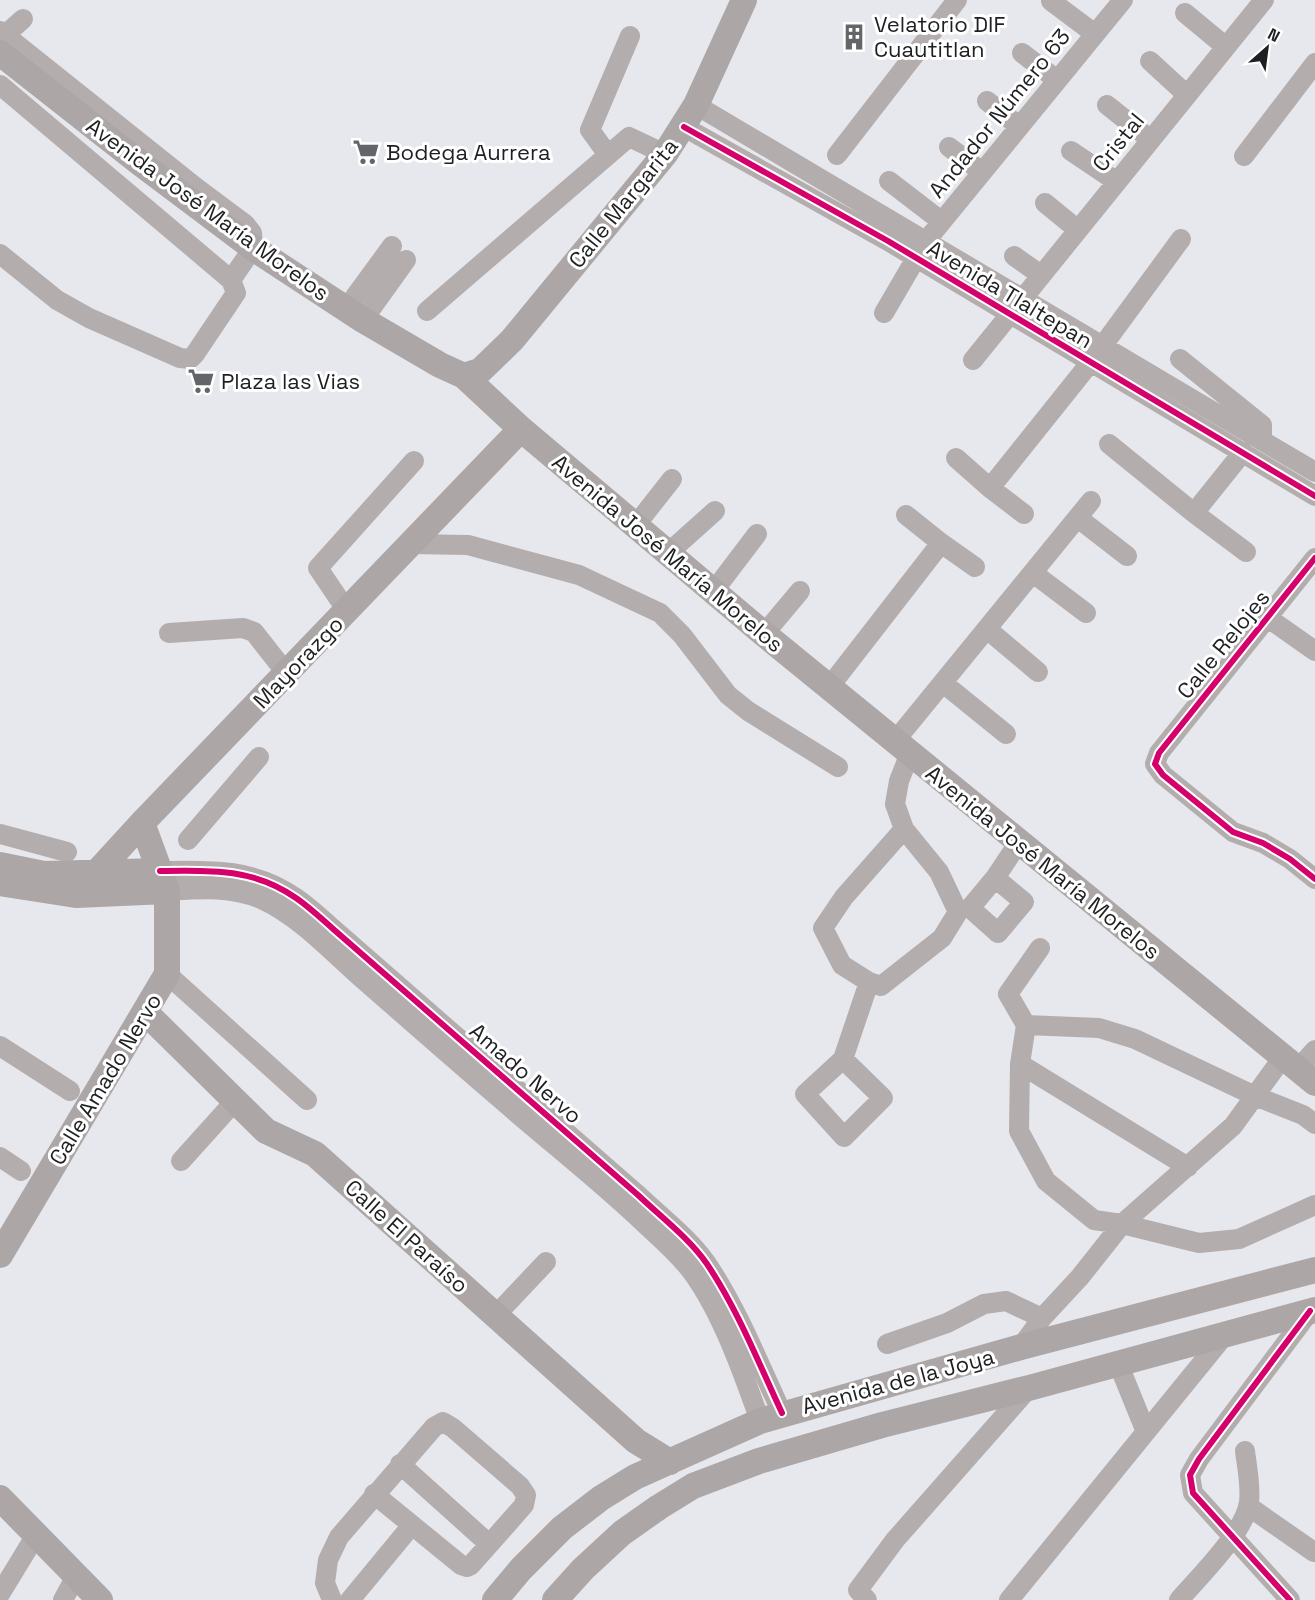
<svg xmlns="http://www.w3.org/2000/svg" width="1315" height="1600" font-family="'Space Grotesk',sans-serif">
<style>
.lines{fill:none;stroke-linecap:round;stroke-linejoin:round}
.minor{stroke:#b4adad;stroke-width:20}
.major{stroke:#aca7a6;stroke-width:26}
.cycleway-casing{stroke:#fff;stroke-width:10}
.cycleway{stroke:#d6006c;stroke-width:6}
.labels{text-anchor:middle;stroke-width:6;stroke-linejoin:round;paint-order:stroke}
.poi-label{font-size:22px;fill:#1e1f22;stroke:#fff;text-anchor:start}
.street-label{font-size:22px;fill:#1e1f22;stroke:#fff}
</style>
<rect width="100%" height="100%" fill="#e7e8ed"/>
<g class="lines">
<!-- minor -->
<path class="minor" d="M1051,1L1095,34
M1185,13L1226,47
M0,31L198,189L245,224L252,233L253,248L231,280
M5,35L23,19
M1022,53L1057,80
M1150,61L1187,95
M0,85L231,280L236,293L195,354L190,359L180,358L89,318L57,300L0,254
M987,101L1019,126
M696,105L1315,472
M1107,105L1151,140
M684,127L888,241L1315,496
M949,147L982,172
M1071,151L1117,182
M608,155L590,130L630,36
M837,155L957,0
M1244,156L1315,63
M889,181L941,221
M1045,203L1078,230
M1014,256L1041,275
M346,309L392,246
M427,311L629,137L665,154
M884,313L926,241L1123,0
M363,320L406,260
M1180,359L1262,425V441
M973,360L1264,0
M1109,444L1194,513
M1243,452L1194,513L1246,552
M956,458L990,488L1024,514
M990,488L1090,363L1181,239
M906,515L941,543L975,567
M1078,518L1127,556
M635,526L672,479
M412,544L468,545L579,575L660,613L682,635L728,695L748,711L838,767
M667,554L715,511
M1315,558L1159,753L1155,764L1163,775L1233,832L1263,843L1290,859L1315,879
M1033,573L1086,613
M713,592L757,534
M347,611L318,568L414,461
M1268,618L1315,651
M987,629L1038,672
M169,633L243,628L254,632L287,674
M764,634L800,591
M943,683L1006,734
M830,686L941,543
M895,741L1091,501
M904,829L844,897L823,928L842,965L869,982L881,986L942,938L958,912L939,872L904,829L895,804L899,781L910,753
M0,834L67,852
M188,840L259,757
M160,871C210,870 253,868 296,898C309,907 321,918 332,928L638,1195C661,1217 689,1238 707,1264C738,1310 759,1364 782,1413
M995,878L1024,902L998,933L970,908L995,878L1019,842
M167,891C199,889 230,886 261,899C297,915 328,948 357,974C406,1017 455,1060 504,1102C551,1143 600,1181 645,1224C661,1239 679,1254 692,1272C722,1313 743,1373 760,1421
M167,974L307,1100
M1026,1025L1008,994L1040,948
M0,1046L70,1091
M1283,1057L1233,1126L1122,1224L1199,1243L1239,1239L1315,1205
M843,1059L805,1094L844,1137L883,1098L843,1059L869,982
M1020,1064L1188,1167
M1298,1069L1315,1050
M0,1157L21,1171
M181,1161L235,1101
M496,1315L546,1262
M887,1344L947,1323L984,1304L1006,1301L1042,1318
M1021,1347L1042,1318L1080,1277L1122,1224L1094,1220L1046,1181L1019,1131L1020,1064L1026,1025L1099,1028L1135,1039L1255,1096L1303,1115L1315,1124
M1118,1363L1146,1432
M400,1464L489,1544
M1248,1506L1314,1552
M0,1594L36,1535
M63,1600L76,1576
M332,1600L325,1583L328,1560L339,1537L434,1427L443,1422L453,1428L520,1486L526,1495L524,1505L471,1565L467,1567L461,1565L374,1494
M350,1600L412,1525
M867,1600L858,1590L895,1540L1029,1388
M1009,1600L1224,1336
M1179,1600C1199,1577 1245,1532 1249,1502C1251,1486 1247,1467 1245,1451
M1290,1600L1193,1493L1190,1475L1199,1459L1310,1311"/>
<!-- major -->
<path class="major" d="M0,53L140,163L253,248L363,320L440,365L464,376L521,429L764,634L1315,1083
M464,376L480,371L512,340L665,154L696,105L744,0
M0,865L44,874L160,871
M0,883L76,895L167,891
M76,895L142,823L521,429
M145,1012L266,1131L315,1154L636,1441L670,1462
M0,1255L167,974V891L142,823
M0,1498L100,1600
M495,1600L521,1569L562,1528L601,1498L635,1477L760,1421L1021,1347L1315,1270
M555,1600L583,1569L622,1533L659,1507L693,1486L759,1461L882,1425L1029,1388L1315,1310"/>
<!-- cycleway casing -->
<g class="cycleway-casing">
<path id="cycleway" d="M684,127L888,241L1315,496
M1315,558L1159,753L1155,764L1163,775L1233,832L1263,843L1290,859L1315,879
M160,871C210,870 253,868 296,898C309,907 321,918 332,928L638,1195C661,1217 689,1238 707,1264C738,1310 759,1364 782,1413
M1290,1600L1193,1493L1190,1475L1199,1459L1310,1311"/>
</g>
<!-- cycleway -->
<use href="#cycleway" class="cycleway"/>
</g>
<!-- icons -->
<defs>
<g id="building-bare" transform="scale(2.07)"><path d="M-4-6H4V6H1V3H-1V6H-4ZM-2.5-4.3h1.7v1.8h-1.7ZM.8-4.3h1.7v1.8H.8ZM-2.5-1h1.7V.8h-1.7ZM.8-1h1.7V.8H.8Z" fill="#646569" stroke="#fff" stroke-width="2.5" paint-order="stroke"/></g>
<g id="supermarket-bare" transform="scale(2.07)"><path d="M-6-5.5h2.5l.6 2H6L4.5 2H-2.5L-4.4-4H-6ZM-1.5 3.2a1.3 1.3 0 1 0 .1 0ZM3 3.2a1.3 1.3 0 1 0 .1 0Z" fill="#646569" stroke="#fff" stroke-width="2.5" paint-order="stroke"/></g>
</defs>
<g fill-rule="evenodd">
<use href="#building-bare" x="854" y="37"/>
<use href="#supermarket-bare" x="366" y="152"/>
<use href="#supermarket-bare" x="201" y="381"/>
</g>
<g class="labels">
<!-- poi labels -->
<g class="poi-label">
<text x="874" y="32">Velatorio DIF<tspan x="874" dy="25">Cuautitlan</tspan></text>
<text x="386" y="160">Bodega Aurrera</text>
<text x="221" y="389">Plaza las Vias</text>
</g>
<!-- street labels -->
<g class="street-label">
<text transform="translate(999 113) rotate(-51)" y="8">Andador Número 63</text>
<text transform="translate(1118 142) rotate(-51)" y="8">Cristal</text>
<text transform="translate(623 203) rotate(-51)" y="8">Calle Margarita</text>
<text transform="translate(208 209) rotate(36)" y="8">Avenida José María Morelos</text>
<text transform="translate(1010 294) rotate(31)" y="8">Avenida Tlaltepan</text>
<text transform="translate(668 553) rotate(40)" y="8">Avenida José María Morelos</text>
<text transform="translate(1223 644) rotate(-51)" y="8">Calle Relojes</text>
<text transform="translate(298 662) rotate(-46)" y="8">Mayorazgo</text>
<text transform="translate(1043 862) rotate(39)" y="8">Avenida José María Morelos</text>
<text transform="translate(526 1073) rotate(41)" y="8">Amado Nervo</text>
<text transform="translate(105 1079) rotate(-59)" y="8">Calle Amado Nervo</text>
<text transform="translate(407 1236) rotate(42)" y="8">Calle El Paraíso</text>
<text transform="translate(898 1381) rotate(-15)" y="8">Avenida de la Joya</text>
</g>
</g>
<!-- north arrow -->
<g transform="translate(1267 48) rotate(28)" stroke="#ffffff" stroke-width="4.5" paint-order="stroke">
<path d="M0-4.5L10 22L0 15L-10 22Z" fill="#1e1f22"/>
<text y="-9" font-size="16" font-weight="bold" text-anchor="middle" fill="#1e1f22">N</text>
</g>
</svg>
